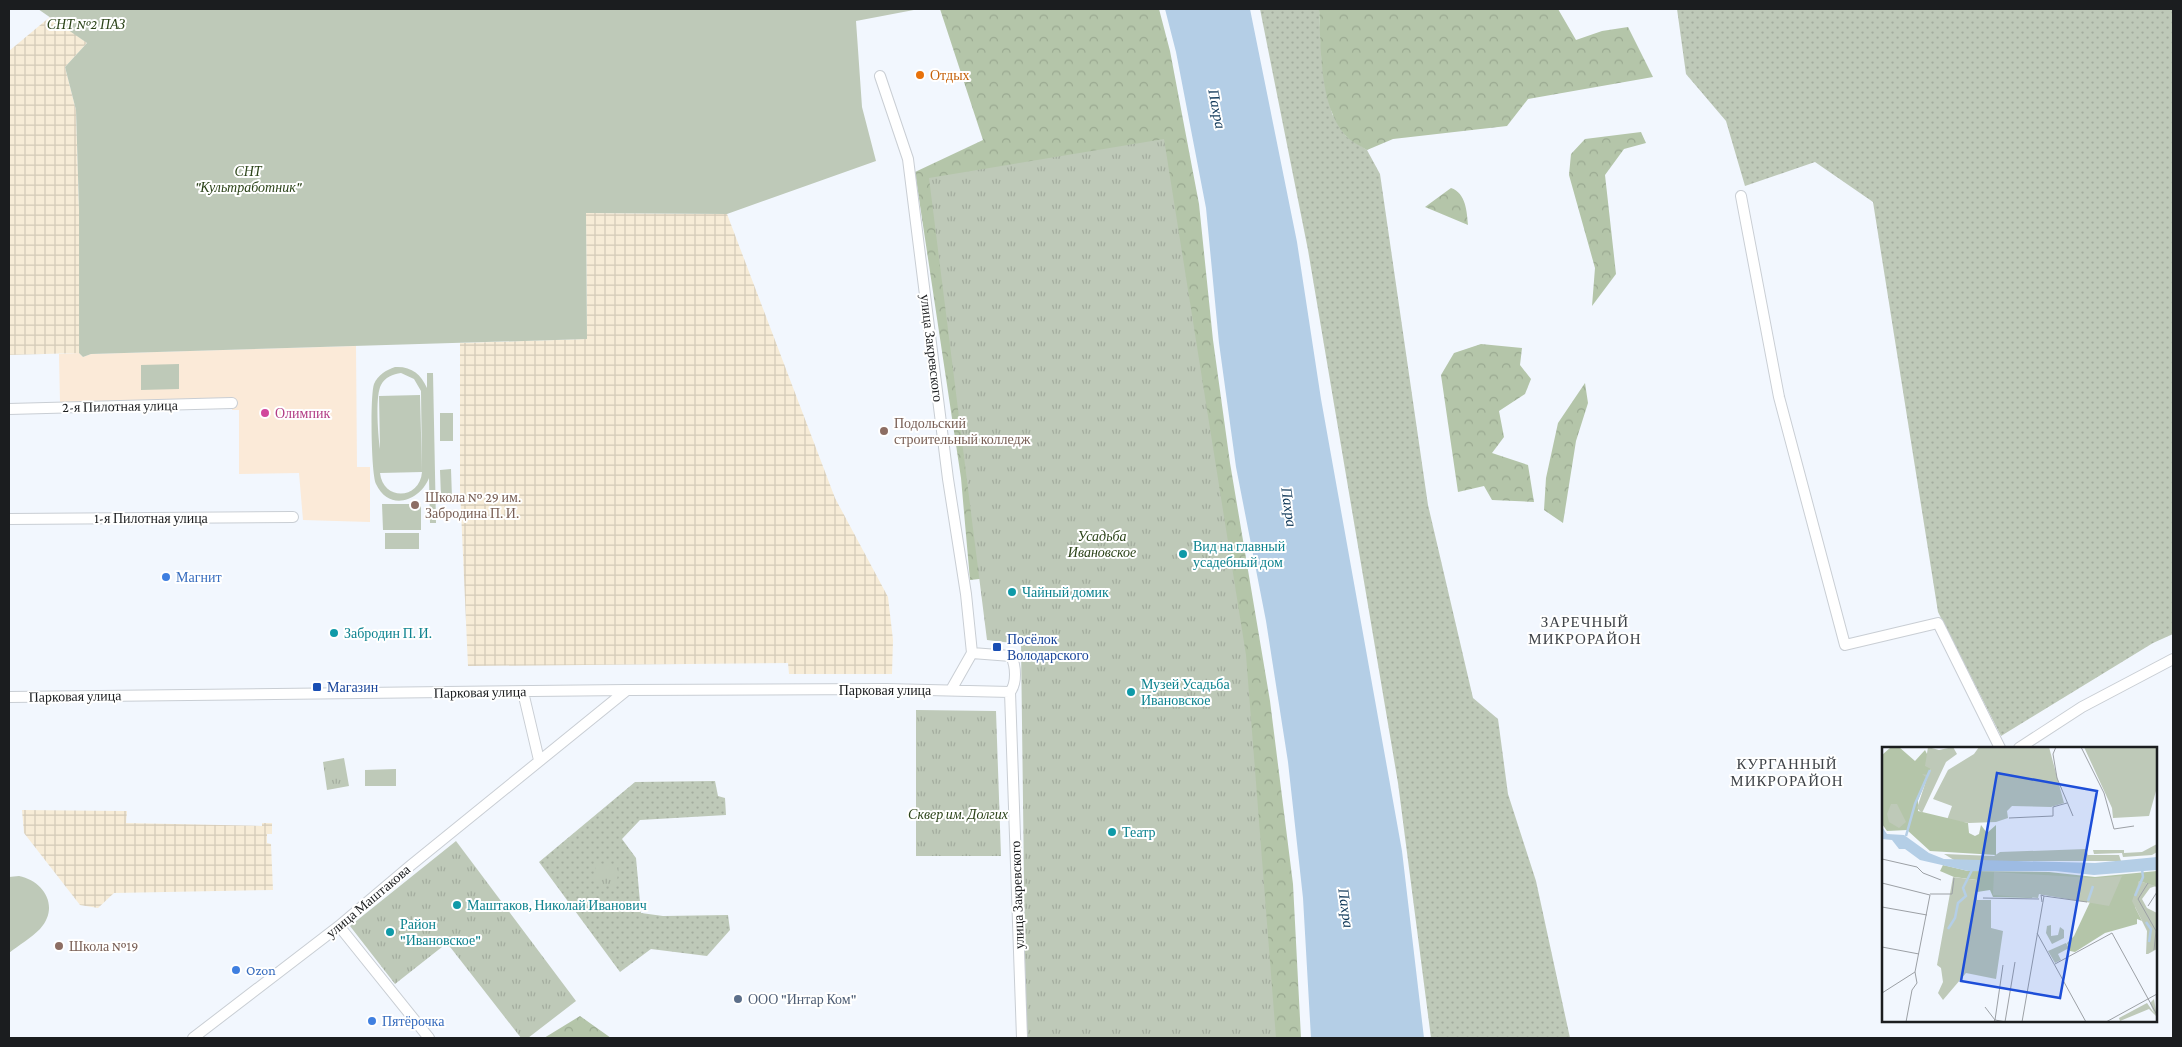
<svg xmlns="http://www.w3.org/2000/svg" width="2182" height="1047" font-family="'Crimson Pro',serif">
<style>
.commercial{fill:#fbead8}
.industrial{fill:url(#industrial-grid)}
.grass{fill:url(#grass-dots)}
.forest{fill:url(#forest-crowns)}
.park{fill:url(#park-tufts)}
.garden{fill:#bec9b8;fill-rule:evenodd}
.water{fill:#b4cee6}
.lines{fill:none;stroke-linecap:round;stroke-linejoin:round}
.minor-casing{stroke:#c9ced4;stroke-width:12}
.minor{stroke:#fff;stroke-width:10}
.food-dot{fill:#e8710a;stroke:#fff;stroke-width:2}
.hotel-dot{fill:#d1479c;stroke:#fff;stroke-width:2}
.education-dot{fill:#8d6e63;stroke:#fff;stroke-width:2}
.culture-dot{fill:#0f9aa8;stroke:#fff;stroke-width:2}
.shop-dot{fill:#3f7fe0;stroke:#fff;stroke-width:2}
.transit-dot{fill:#1a4fb4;stroke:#fff;stroke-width:2}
.service-dot{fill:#5c6f8a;stroke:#fff;stroke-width:2}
.labels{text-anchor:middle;stroke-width:4;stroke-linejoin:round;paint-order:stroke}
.park-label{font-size:14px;font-style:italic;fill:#2b4318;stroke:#fff}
.food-label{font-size:14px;fill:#c56008;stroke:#fff;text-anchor:start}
.street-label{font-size:14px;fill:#1b1d1f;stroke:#fff}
.hotel-label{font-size:14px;fill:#b23c85;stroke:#fff;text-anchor:start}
.education-label{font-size:14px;fill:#785e54;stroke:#fff;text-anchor:start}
.culture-label{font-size:14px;fill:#0d838f;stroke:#fff;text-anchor:start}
.shop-label{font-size:14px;fill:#366cbe;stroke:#fff;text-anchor:start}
.transit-label{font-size:14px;fill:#164399;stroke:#fff;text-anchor:start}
.service-label{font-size:14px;fill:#4e5e75;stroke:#fff;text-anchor:start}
.water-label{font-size:15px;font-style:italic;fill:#0e3758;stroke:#fff}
.neighbourhood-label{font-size:15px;letter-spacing:1px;fill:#3f4348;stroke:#fff}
.inset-river{fill:none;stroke:#b4cee6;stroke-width:2.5}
.inset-road{fill:none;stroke:#9ca0a5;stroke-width:1}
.view{fill:#1d4ed8;fill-opacity:0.15;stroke:#1d4ed8;stroke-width:2.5}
.inset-edge{fill:none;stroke:#1b1d1f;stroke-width:2.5}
</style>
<defs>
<pattern id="industrial-grid" width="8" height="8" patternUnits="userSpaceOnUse" patternTransform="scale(1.25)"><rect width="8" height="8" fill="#f7ecd7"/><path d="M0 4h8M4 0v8" fill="none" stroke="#d3cab8"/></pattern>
<pattern id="grass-dots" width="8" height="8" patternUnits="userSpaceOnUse" patternTransform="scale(1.25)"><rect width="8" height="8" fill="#bec9b8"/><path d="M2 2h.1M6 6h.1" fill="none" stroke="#a3ac9e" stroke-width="1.8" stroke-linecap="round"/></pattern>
<pattern id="forest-crowns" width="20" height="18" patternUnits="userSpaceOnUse" patternTransform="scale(1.25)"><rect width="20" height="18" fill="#b4c5a9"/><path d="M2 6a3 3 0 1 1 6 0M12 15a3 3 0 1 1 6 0" fill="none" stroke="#9aa991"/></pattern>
<pattern id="park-tufts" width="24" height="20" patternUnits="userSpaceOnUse" patternTransform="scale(1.25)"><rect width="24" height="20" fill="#bec9b8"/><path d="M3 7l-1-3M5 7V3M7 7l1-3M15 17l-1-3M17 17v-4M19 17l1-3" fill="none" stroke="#a3ac9e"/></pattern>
</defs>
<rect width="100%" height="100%" fill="#f2f7fe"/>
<!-- commercial -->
<path class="commercial" d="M356,346L357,467H370V522L303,520L299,473L239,474V410H232V399L60,403L59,354L79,353L83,357L91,354Z"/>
<!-- industrial -->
<path class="industrial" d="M51,16L87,43L65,67L76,110L79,209V353L9,355V51Z
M586,213L727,214L835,498L888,597L893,640L892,674H789L788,663L468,666L460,489V343L587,339Z
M22,810L127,811L126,823L262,826V823H272V834H267V843L271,844L273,890L114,893L98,908L80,905L24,833Z"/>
<!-- grass -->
<path class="grass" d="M1260,9H1319L1322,64L1332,114L1346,136L1367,150L1380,174L1428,505L1473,698L1498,719L1508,794L1536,881L1570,1038H1431L1398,783L1308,250Z
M1677,9H2173V634L2153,643L2001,736L1938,612L1873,202L1815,162L1745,186L1726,121L1686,74Z
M715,781L718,796L725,798L726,815L640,820L622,839L636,858L641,913L663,916L728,915L730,930L707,956L651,949L620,972L539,862L635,782Z"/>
<!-- forest -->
<path class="forest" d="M940,9H1159L1170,51L1199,204L1213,340L1230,463L1270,701L1293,884L1301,1038H1044L1026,574L970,580L961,478L915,172L983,140Z
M1319,9H1558L1576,40L1602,31L1628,27L1653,77L1528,99L1507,126L1393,139L1367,150C1360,146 1350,141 1345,135C1319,105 1321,47 1319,9Z
M1641,132L1646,143L1624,149L1605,175L1616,274L1592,306L1595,268L1569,175L1571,154L1585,139Z
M1451,188C1466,193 1467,212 1468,225L1425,207Z
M1481,344L1522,348L1520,365L1531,379L1525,394L1499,411L1504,437L1492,453L1528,465L1534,502L1492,500L1484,486L1458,492L1441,375L1454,353Z
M1585,383L1588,403L1576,441L1563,523L1544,510L1546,478L1558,423Z
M580,1016L611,1038H544Z"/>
<!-- park -->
<path class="park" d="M1164,139L1246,655L1276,1038H1026L1021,644L987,640L929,178Z
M916,710L996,711L1001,856H916Z
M344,758L349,786L327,790L323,762Z
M456,841L576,1001L528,1038H521L447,943L395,984L350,926Z
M596,863L619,866L616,887L594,884Z"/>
<!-- garden -->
<path class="garden" d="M38,9H919L856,21L862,107L876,161L727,214L586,213L587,339L91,354L83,357L79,353V209L76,110L65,67L87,43Z
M179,364V389L141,390V365Z
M395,367C411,366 421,374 427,388V373H433L436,523H430L429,478C420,501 389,512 376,484C371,474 370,395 374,384C378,375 386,370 395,367ZM401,373L414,379L421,391L422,472C420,500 383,501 380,473L422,472L420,395L379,396L380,449C378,436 375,396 381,385C385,377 393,374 401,373Z
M440,413H453V441H440Z
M451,469L452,498H441L440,470Z
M382,504H421V530H383Z
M385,533H419V549H385Z
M396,769V786H365V770Z
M19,876C44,881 60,907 40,929C31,938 19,945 9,953V877Z"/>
<!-- water -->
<path class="water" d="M1165,9H1250L1297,242L1321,399L1402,851L1424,1038H1311L1303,898L1288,762L1266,621L1236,467L1219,343L1206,208L1176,52Z"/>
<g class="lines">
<!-- minor casing -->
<g class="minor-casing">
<path id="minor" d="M880,76L908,159L948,479L966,594L972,653
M1741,196L1779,397L1845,645L1938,623L2000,748
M9,409L232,403
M9,519L293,517
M523,692L539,760
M1010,692L1022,1038
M9,697L627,690L886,689L1010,692C1017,683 1016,666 1011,656L972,653L951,690
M2019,748L2082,707L2173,659
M339,926L429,1038
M193,1038L339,926L410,866L627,690"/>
</g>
<!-- minor -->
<use href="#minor" class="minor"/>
</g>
<!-- markers -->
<circle class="food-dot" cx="920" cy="75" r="5"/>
<circle class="hotel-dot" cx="265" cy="413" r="5"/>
<g class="education-dot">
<circle cx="884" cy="431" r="5"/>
<circle cx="415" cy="505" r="5"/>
<circle cx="59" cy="946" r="5"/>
</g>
<g class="culture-dot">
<circle cx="1183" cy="554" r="5"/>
<circle cx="1012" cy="592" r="5"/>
<circle cx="334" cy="633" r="5"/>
<circle cx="1131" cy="692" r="5"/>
<circle cx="1112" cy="832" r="5"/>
<circle cx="457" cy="905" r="5"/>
<circle cx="390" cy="932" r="5"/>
</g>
<g class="shop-dot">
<circle cx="166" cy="577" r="5"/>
<circle cx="236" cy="970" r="5"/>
<circle cx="372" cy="1021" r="5"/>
</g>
<g class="transit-dot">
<rect x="992" y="642" width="10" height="10" rx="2.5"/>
<rect x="312" y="682" width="10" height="10" rx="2.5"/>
</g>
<circle class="service-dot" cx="738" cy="999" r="5"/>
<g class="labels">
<!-- park labels -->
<g class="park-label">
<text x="86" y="29">СНТ №2 ПАЗ</text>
<text x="248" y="176">СНТ<tspan x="248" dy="16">"Культработник"</tspan></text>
<text x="1102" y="541">Усадьба<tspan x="1102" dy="16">Ивановское</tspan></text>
<text x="958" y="819">Сквер им. Долгих</text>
</g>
<!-- food labels -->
<g class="food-label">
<text x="930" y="80">Отдых</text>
</g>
<!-- street labels -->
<g class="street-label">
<text transform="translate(932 348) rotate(83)" y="5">улица Закревского</text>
<text transform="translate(120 406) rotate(-1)" y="5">2-я Пилотная улица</text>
<text x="151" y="523">1-я Пилотная улица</text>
<text x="885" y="695">Парковая улица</text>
<text transform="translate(480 692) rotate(-1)" y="5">Парковая улица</text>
<text transform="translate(75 696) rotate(-1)" y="5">Парковая улица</text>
<text transform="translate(1017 895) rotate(-92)" y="5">улица Закревского</text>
<text transform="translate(368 901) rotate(-40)" y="5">улица Маштакова</text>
</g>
<!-- hotel labels -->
<g class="hotel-label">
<text x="275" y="418">Олимпик</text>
</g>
<!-- education labels -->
<g class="education-label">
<text x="894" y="428">Подольский<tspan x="894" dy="16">строительный колледж</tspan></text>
<text x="425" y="502">Школа № 29 им.<tspan x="425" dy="16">Забродина П. И.</tspan></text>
<text x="69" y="951">Школа №19</text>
</g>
<!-- culture labels -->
<g class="culture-label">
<text x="1193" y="551">Вид на главный<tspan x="1193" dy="16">усадебный дом</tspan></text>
<text x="1022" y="597">Чайный домик</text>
<text x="344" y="638">Забродин П. И.</text>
<text x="1141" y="689">Музей Усадьба<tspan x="1141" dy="16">Ивановское</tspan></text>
<text x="1122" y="837">Театр</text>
<text x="467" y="910">Маштаков, Николай Иванович</text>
<text x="400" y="929">Район<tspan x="400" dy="16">"Ивановское"</tspan></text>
</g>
<!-- shop labels -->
<g class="shop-label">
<text x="176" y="582">Магнит</text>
<text x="246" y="975">Ozon</text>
<text x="382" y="1026">Пятёрочка</text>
</g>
<!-- transit labels -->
<g class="transit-label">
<text x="1007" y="644">Посёлок<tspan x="1007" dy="16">Володарского</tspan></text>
<text x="327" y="692">Магазин</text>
</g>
<!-- service labels -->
<g class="service-label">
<text x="748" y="1004">ООО "Интар Ком"</text>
</g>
<!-- water labels -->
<g class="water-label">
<text transform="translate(1217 109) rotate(79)" y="5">Пахра</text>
<text transform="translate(1289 507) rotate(82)" y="5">Пахра</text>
<text transform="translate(1346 908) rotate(82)" y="5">Пахра</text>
</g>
<!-- neighbourhood labels -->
<g class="neighbourhood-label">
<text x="1585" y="627">ЗАРЕЧНЫЙ<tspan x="1585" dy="17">МИКРОРАЙОН</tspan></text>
<text x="1787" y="769">КУРГАННЫЙ<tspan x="1787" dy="17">МИКРОРАЙОН</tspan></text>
</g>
</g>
<!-- overview -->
<g transform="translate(1882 747)">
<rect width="275" height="275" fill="#f2f7fe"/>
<path d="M97,0H167L182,56L169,60L130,59L125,64L126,71L114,75L87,76L65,73L70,59L51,52L66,23L92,7ZM202,0H275L274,44L267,69L231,71L230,61ZM204,102L206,108H237L239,114H95L72,113L62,107L112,109L118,105ZM169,178V189L176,188L178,180L182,183V191L170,197L164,186L165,179Z" fill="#bec9b8"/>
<path d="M9,0H17L33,14L43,3L47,11L49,22L36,53V64L86,76L87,86L93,89L97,87L99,78L105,86L114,78V108L48,104L25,83L5,84L0,77V8ZM61,118L86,124L167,125L213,130L275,124V140L257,134L253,160L260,174L255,172V177L223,186L193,205L188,204L185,196L192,189L208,155L151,146L150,151L111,150L108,143L95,145V133L72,130L58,124Z" fill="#b4c5a9"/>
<path d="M112,125L212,131L240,129L227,159L157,147L156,151L111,148ZM184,196L187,201L176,207L179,213L173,216L166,204ZM272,252L275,270L267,262L238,274L237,271L265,256L272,266L268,256Z" fill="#bec9b8"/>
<path d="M46,0L57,3L71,0L75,7L64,15L40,66L35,61L45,31L40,27L46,28L49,22L43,19ZM9,57H15L24,75L17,81L7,75L5,67ZM275,97V105L270,108L241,110L240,106L212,107L211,103H242V106L260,105ZM71,130L95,133V153H109V181L121,184L114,232L84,226L61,253L56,246L61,235L59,221L55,218ZM257,134L274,139L268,141L260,152L265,161L275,166V202L266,207H264L265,184L250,154Z" fill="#bec9b8"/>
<path d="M0,80L5,87L22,88L47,106L62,112L213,116L275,110V123L212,128L173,124H86L38,113L23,102H17L10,93L0,92Z" fill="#b4cee6"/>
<path class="inset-river" d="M24,89L33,57L48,23M253,149L261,130L260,122M206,154L211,139M264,175L269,182L267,195M66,182L73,171L76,156L84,149L81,141L90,123"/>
<path class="inset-road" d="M174,0L171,7L175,31L191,69M199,0L222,46L232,82L252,79M127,71L171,69V60L185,56M0,112L35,120L41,126L59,133M0,136L48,148L33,225L35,236L30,243L24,275M266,136L256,152L274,184L272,203M48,147H70L72,131M162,149L205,155M101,151L157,152M266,159L275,145M0,160L45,168M155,186L204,275M0,200L37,207M173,217L230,186L275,268M121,218L113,273L124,275M0,246L33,225M103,260L113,273L111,275M123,275L133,215M140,275L162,149L159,148L160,155M224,275L275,247"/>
<path class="view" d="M115,26L215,44L178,251L79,234Z"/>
<rect width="275" height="275" class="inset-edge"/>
</g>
<!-- border -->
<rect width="2182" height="1047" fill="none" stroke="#1b1d1f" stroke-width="20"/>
</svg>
